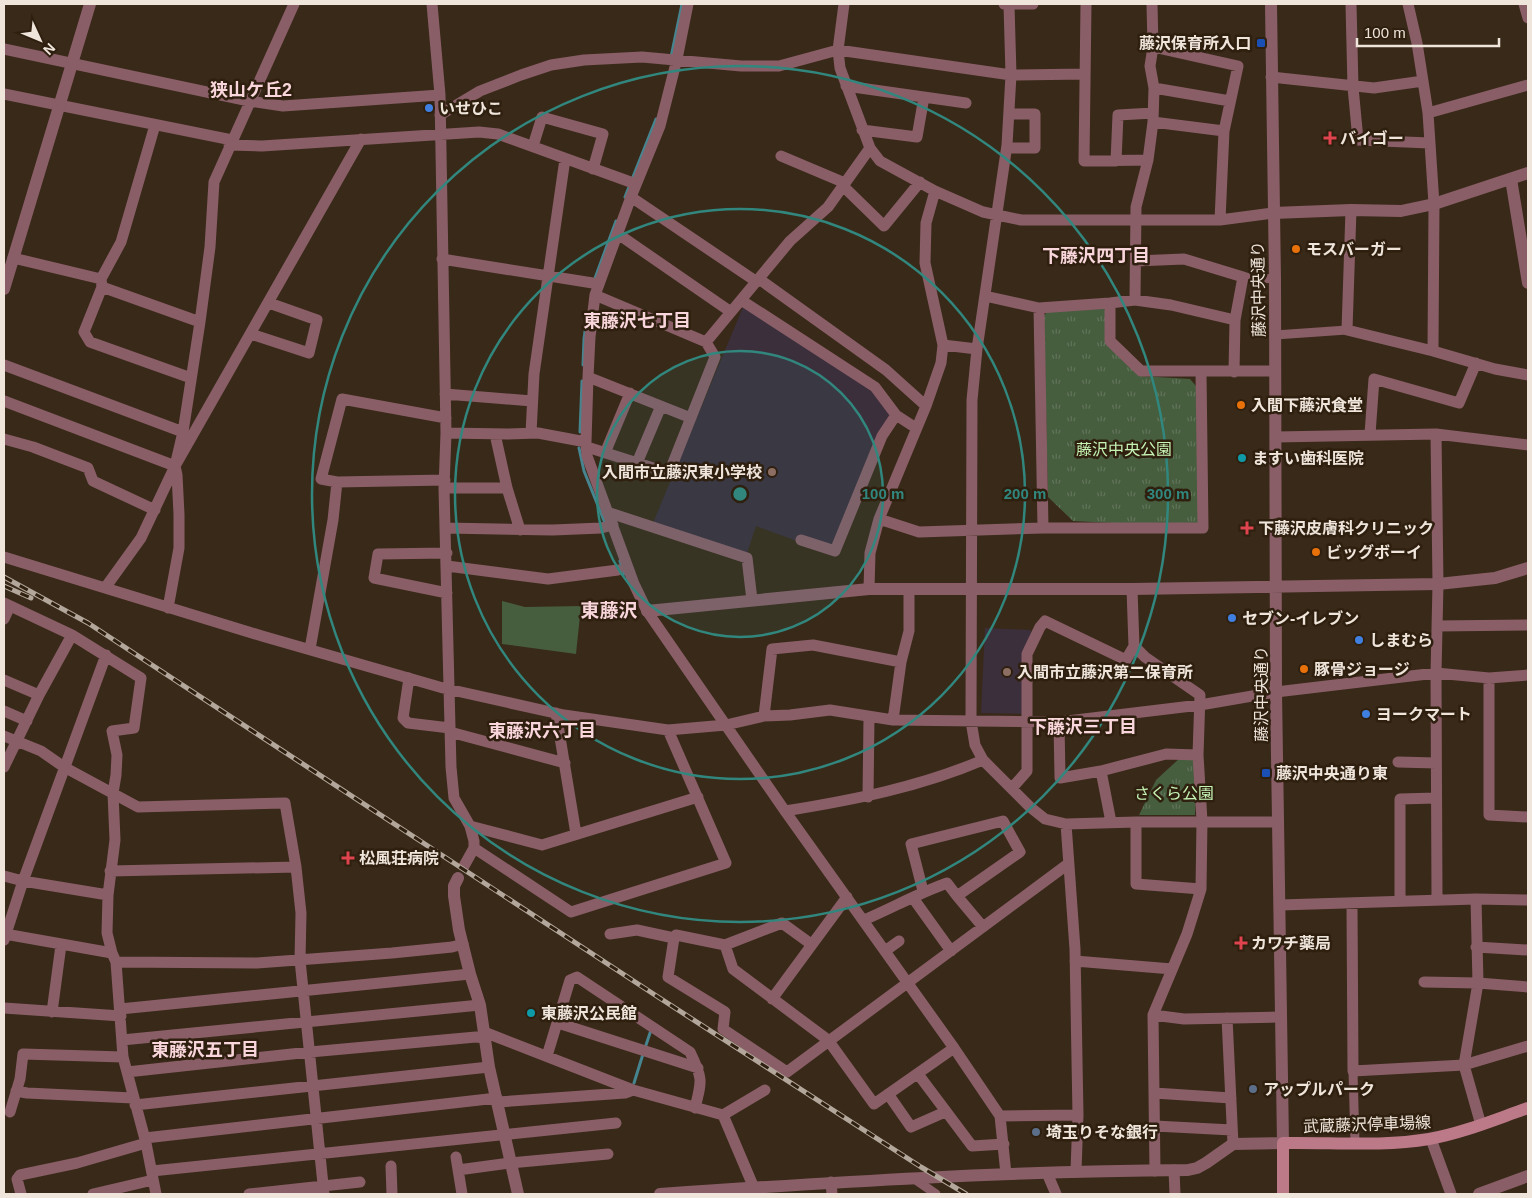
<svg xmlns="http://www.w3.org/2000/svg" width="1532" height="1198" font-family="Arial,'Noto Sans JP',sans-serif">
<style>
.education{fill:#3c2f3c}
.park{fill:url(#park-tufts)}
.pitch{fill:#465d3e}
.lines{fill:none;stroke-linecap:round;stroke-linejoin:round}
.stream{stroke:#46858f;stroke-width:3}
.pedestrian{stroke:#895e67;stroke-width:9}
.minor{stroke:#895e67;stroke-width:11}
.tertiary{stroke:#895e67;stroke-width:12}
.secondary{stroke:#bc7988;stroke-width:12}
.rail-casing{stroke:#b3a79b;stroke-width:5}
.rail{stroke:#2e1f0f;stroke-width:3;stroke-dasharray:9;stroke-linecap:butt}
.ring{fill:none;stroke:#31877e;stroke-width:2.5}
.transit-dot{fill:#1a4fb4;stroke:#2e1f0f;stroke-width:2}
.shop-dot{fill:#3f7fe0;stroke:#2e1f0f;stroke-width:2}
.health-dot{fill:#e0444e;stroke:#2e1f0f;stroke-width:2}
.food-dot{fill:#e8710a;stroke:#2e1f0f;stroke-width:2}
.culture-dot{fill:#0f9aa8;stroke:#2e1f0f;stroke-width:2}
.education-dot{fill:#8d6e63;stroke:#2e1f0f;stroke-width:2}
.service-dot{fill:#5c6f8a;stroke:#2e1f0f;stroke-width:2}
.labels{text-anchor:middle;stroke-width:5;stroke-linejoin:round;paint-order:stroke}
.poi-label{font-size:16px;font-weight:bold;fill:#efe5db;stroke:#2e1f0f;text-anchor:start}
.street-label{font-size:16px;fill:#efe5db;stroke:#2e1f0f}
.park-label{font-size:16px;fill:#c5f3b4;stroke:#2e1f0f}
.neighbourhood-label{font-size:18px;font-weight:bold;fill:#f9d6db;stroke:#2e1f0f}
.quarter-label{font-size:19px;font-weight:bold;fill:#f9d6db;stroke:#2e1f0f}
.centre{fill:#31877e;stroke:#2e1f0f;stroke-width:2.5}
.ring-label{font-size:15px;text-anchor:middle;font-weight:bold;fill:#31877e;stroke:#2e1f0f;stroke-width:5;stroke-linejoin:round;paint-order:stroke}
</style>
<defs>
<pattern id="park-tufts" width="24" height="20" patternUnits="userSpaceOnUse" patternTransform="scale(1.25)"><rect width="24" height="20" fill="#465d3e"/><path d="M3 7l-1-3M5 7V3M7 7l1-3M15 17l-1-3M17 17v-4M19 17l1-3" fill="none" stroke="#617459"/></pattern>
</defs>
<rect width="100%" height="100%" fill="#392919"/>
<!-- education -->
<path class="education" d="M743,307L887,397L890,422L838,556L756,526L747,553L653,523Z
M985,628L1031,630V714L981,713Z"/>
<!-- park -->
<path class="park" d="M1050,307L1104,309L1106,311V341L1140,376L1190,379L1196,386V412L1201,415V523L1190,527L1073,521L1048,497L1044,316Z
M1198,755L1195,815H1139L1156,780L1181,757Z"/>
<!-- pitch -->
<path class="pitch" d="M502,601L525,607L581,606L576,654L502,644Z"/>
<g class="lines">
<!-- stream -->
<path class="stream" d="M671,57L682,4
M625,197L656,119
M594,281L616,221
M583,365L584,339L587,317
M580,432L582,381
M579,448L584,471L605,523
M620,561L624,574
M645,1048L651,1030
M634,1083L643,1054"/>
<!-- pedestrian -->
<path class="pedestrian" d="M1243,277L1275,279
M1275,335L1347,330
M1353,1071L1355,1143
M913,1178L936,1194"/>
<!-- minor -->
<path class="minor" d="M432,4L440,95L446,433L444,488L451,767L454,798L470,826L474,841V848L464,866
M688,4L677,59L660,126L631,197L595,295L590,337L588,377L586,442L587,456L634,584L647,611L785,811L954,1048L1000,1116L1006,1174
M844,4L838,50L840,68L870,148L880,161L935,191L983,212L1021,220H1220L1273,213
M1004,4H1033
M1086,4L1084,161L1148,160
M1351,4L1353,87L1358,140L1429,143
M1408,4L1417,43L1428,113L1434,204L1433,351
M1524,4L1528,18
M1009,5L1011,75L1007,145L977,349L972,400L971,721L975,745L983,760L1030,807L1045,819L1066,824L1136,822H1278
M1153,47L1238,66L1224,131L1220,220
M4,49L249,101L283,106L440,95
M1271,77L1374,88L1423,81
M846,86L966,103
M1154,88L1230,101
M4,94L232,140
M1428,113L1528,85
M440,115L480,91L521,75L551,65L584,60L642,57L741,66H779L838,50L1011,75L1085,74
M1153,122L1224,131
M862,130L917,137L924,97
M229,145L262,146L479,132L498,134L636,184
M533,146L542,117L603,134L593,169
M1007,148H1035V114H1009
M781,156L845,183
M1116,161L1118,115L1153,113
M843,186L884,226L920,182
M631,197L757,282
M1351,210L1347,330L1433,351L1495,369L1528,375
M618,234L731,312
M13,258L101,279L102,287L200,322
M442,259L599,284
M1136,261L1184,259L1243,277L1235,320L1234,372
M101,279L121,242L155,125
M759,279L886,370L926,406
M102,287L84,332L90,342L191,378
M595,295L706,342L790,241L828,207L870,148
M985,296L1039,308L1110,303L1135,300L1171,305L1235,320
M741,300L875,387L896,415
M1135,300L1136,207L1148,160L1153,122L1154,88L1150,66L1153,47L1152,4
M1110,303V341L1141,371H1275
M1039,308L1043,528
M251,334L309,353L317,320L269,303
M943,345L977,349
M4,365L183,432
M588,377L691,418
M445,394L532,401
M4,401L175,466
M446,433L508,434L538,433L586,442
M531,433L534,374L565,159
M495,434L507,488L520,530
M1370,434L1374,379L1459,403L1476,363
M1436,434L1438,584L1436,673L1437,899
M1276,437L1436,434L1528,445
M4,439L33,447L88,468L93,481L155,510
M587,447L669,473L715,357L706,342
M605,453L630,393
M637,463L661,406
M337,482L445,480
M444,488H507
M607,512L747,558L752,600
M879,519L919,532L1043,528H1203L1201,372
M446,528L553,530L601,528L613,525
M801,540L835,551L882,436L896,415L916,428
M447,553L378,554L374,578L447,593
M4,557L262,636L443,688L564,715L668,730L726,725L764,716L790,715L830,710L893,720L1059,722L1200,705L1276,692L1436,673L1489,678L1528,675
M447,566L548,579L618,570
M105,588L141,538L175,466L361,139
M869,589L870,553L879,519L926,406L941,363L943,345L925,263L926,223L935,191
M4,603L72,635L141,678L134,728L112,731L117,755L116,775L113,793L115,840L108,895L107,933L112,953
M168,608L179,548V514L177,475L175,466L183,432L200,322L210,247L214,182L294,4
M4,619L10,606
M1437,626L1528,625
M1134,646L1145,657L1200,695L1198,755L1202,821L1201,889L1187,934L1153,1015L1155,1171
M310,649L333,520L337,482L321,479L342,399L446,418
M409,678L403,718L408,723L450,728
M1489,678V815L1528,817
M4,680L39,695
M4,711L27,721
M556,713L576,834
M764,716L772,649L813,645L901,662
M893,720L901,662L909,631V589
M1059,722L1060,778L1101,771L1166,754L1198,755
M450,732L565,763
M4,736L41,751L64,767L138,807L285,803L296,867L301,913L300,960L324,1194
M1398,762L1436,763
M4,767L39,695L72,635
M1101,771L1111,822
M1012,788L1027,771V654L1040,627L1045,621L1126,660L1134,646L1132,589
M868,797L869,717
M785,811C853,800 920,787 983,760
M1136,822V884L1201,889
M1066,824L1075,949L1078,1115
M470,826L542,845L698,797
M474,848L571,912L726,863L668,730
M110,871L296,867
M4,876L23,881L108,895
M957,896L983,927
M913,898L951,951
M1476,899L1478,983L1464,1065L1481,1125
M1400,900V799L1436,798
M1352,903L1353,1071L1464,1065L1528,1046
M1280,905L1476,899L1528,900
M864,920C892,908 919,893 947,883L957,896L1020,852L1003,821L911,844L923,891
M5,934L112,953L116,962L123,1057L146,1143L156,1194
M610,934L637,930L674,938
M4,940L23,881L106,655
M725,945L782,923L811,944
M1476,947L1528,950
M885,951L899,941
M1075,961L1172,969
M116,962L257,963L392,953L452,947L463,944
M1424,982L1478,983L1528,987
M772,999L847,897
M4,1008L121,1016
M120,1009L470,974
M52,1012L61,945
M1153,1015L1184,1019L1280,1017
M1227,1018L1233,1144
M558,1023L698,1068
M484,1032L633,1090L723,1115L765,1090
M122,1040L480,1005
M954,1048L874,1104L828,1040L733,969L725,945L676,935L674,938L668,977L725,1012L723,1029L787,1072L1068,864
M547,1056L570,980L577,977L690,1052C703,1079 702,1080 695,1108
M127,1072L310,1052L476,1037L485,1038
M918,1074L972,1146L1004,1144
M16,1091L27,1093L133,1098
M1154,1093L1231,1098
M888,1094L911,1127L945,1112
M498,1102L625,1093L633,1090
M135,1105L489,1067
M10,1112L20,1079L23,1054L123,1057
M723,1115L754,1188L755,1194
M1000,1116L1078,1115L1076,1171
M1155,1126L1232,1130
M145,1138L497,1098
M1431,1139L1451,1194
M456,1157L462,1194
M391,1166L392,1194
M458,1170L510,1163L608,1154
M1174,1170L1175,1194
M152,1171L616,1123
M1047,1173L1056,1194
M831,1182L832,1194
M21,1194L17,1179L20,1175L77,1163L146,1143
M93,1194L153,1180
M249,1194L360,1182"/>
<!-- tertiary -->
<path class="tertiary" d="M1511,179L1528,283
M1273,213L1351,210L1401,211L1434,204L1528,173
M4,289L90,4
M647,611L869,589H1132L1438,584L1495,578L1528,568
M458,878L454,886V896L459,930L470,974L480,1005L489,1067L518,1194
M660,1194C836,1182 1011,1171 1188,1170L1197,1168L1206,1163L1233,1144L1283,1143L1276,692L1275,279L1271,4
M1479,1194L1528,1176"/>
<!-- secondary -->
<path class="secondary" d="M1283,1194V1143C1331,1142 1381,1147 1429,1139C1463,1133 1496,1119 1528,1108"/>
<!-- rail casing -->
<g class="rail-casing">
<path id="rail" d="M4,577L88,623L655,995L921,1167L966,1194
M4,586L31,598"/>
</g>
<!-- rail -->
<use href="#rail" class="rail"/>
</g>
<!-- distance rings -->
<circle cx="740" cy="494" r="143" fill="#31877e" fill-opacity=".12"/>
<g class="ring">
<circle cx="740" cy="494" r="143"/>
<circle cx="740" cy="494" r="285"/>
<circle cx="740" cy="494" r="428"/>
</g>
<!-- markers -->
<g class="transit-dot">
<rect x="1256" y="38" width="10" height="10" rx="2.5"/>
<rect x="1261" y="768" width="10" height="10" rx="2.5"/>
</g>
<g class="shop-dot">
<circle cx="429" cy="108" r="5"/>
<circle cx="1232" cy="618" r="5"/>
<circle cx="1359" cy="640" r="5"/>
<circle cx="1366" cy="714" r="5"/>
</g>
<g class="health-dot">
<path d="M1327.5 130.5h5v5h5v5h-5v5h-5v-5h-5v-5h5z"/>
<path d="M1244.5 520.5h5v5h5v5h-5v5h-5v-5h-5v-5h5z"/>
<path d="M345.5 850.5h5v5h5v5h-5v5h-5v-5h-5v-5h5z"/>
<path d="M1238.5 935.5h5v5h5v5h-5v5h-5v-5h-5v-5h5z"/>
</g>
<g class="food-dot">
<circle cx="1296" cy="249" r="5"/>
<circle cx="1241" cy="405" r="5"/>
<circle cx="1316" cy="552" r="5"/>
<circle cx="1304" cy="669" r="5"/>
</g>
<g class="culture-dot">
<circle cx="1242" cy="458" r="5"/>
<circle cx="531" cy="1013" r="5"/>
</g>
<g class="education-dot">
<circle cx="772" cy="472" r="5"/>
<circle cx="1007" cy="672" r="5"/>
</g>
<g class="service-dot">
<circle cx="1253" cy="1089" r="5"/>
<circle cx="1036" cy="1132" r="5"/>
</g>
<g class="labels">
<!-- poi labels -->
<g class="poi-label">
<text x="1251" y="49" text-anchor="end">藤沢保育所入口</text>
<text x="439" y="114">いせひこ</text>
<text x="1340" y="144">バイゴー</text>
<text x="1306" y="255">モスバーガー</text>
<text x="1251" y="411">入間下藤沢食堂</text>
<text x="1252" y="464">ますい歯科医院</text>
<text x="762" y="478" text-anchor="end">入間市立藤沢東小学校</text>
<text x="1258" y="534">下藤沢皮膚科クリニック</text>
<text x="1326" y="558">ビッグボーイ</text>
<text x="1242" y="624">セブン-イレブン</text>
<text x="1369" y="646">しまむら</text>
<text x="1314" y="675">豚骨ジョージ</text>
<text x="1017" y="678">入間市立藤沢第二保育所</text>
<text x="1376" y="720">ヨークマート</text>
<text x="1276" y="779">藤沢中央通り東</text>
<text x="359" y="864">松風荘病院</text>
<text x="1251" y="949">カワチ薬局</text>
<text x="541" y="1019">東藤沢公民館</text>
<text x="1263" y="1095">アップルパーク</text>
<text x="1046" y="1138">埼玉りそな銀行</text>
</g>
<!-- street labels -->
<g class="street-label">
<text transform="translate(1258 289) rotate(-91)" y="6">藤沢中央通り</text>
<text transform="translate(1261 694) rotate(-90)" y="6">藤沢中央通り</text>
<text transform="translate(1367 1124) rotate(-2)" y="6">武蔵藤沢停車場線</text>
</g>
<!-- park labels -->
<g class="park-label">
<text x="1124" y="455">藤沢中央公園</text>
<text x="1174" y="799">さくら公園</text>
</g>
<!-- neighbourhood labels -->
<g class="neighbourhood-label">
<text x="251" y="96">狭山ケ丘2</text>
<text x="1096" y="262">下藤沢四丁目</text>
<text x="637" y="327">東藤沢七丁目</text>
<text x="1083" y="733">下藤沢三丁目</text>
<text x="542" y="737">東藤沢六丁目</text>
<text x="205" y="1056">東藤沢五丁目</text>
</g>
<!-- quarter labels -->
<g class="quarter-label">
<text x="609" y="617">東藤沢</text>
</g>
</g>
<circle cx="740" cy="494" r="8" class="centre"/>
<g class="ring-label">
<text x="883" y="499">100 m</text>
<text x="1025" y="499">200 m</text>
<text x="1168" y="499">300 m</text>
</g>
<!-- border -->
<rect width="1532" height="1198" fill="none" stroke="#efe5db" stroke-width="10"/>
<!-- north arrow -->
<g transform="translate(40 40) rotate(134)" stroke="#2e1f0f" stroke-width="4" paint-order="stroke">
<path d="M0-4L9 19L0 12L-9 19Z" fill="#efe5db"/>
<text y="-8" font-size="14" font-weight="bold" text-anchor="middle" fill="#efe5db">N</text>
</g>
<!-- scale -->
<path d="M1357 38v8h142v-8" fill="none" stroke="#efe5db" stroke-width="2.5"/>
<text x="1364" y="38" font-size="15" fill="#efe5db" stroke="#2e1f0f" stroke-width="4" paint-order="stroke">100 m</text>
</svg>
